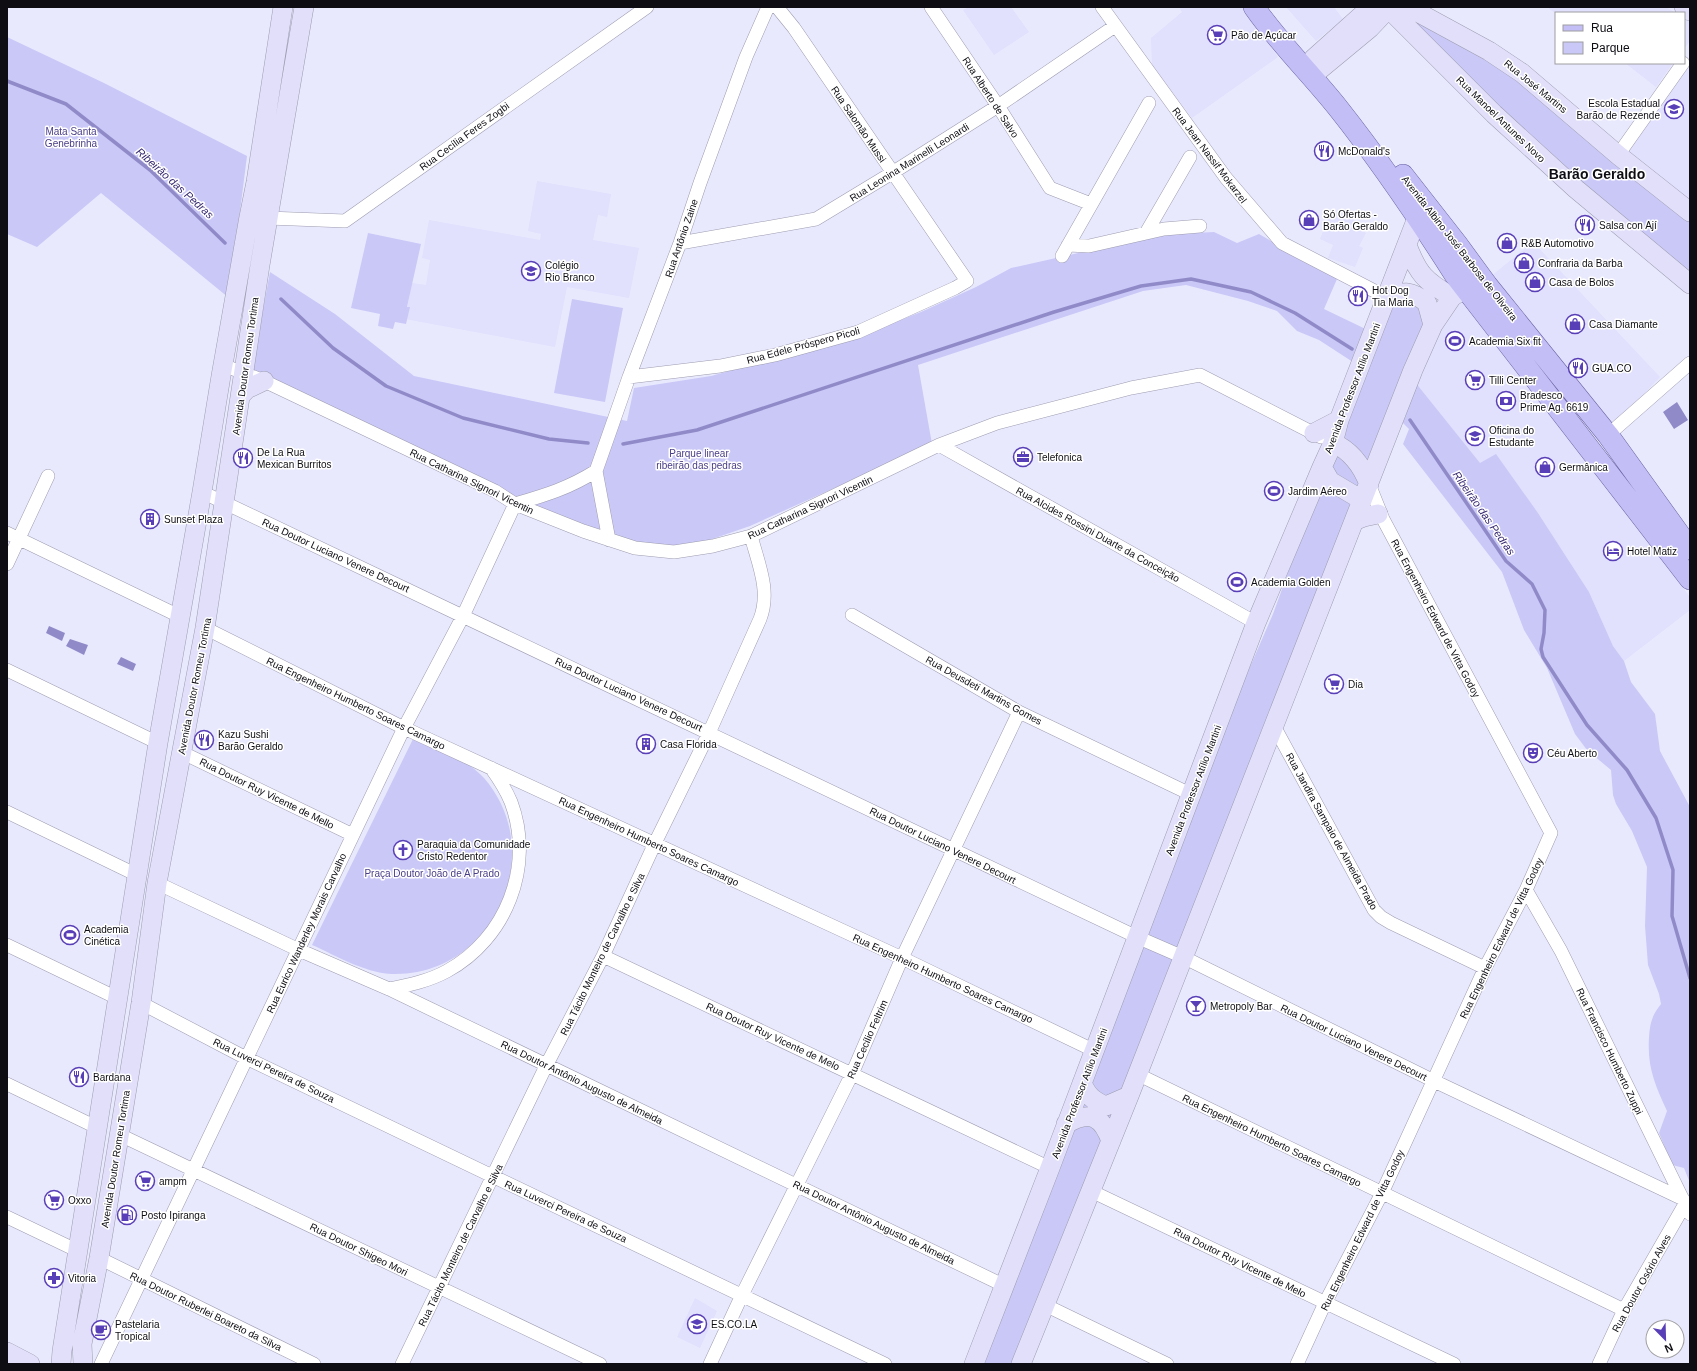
<svg xmlns="http://www.w3.org/2000/svg" width="1697" height="1371" font-family="Arial,sans-serif">
<style>
.built{fill:#e1e0fd}
.green{fill:#cac8f7}
.water{fill:#908bc8}
.lines{fill:none;stroke-linecap:round;stroke-linejoin:round}
.stream{stroke:#908bc8;stroke-width:3.5}
.street-casing{stroke:#9d9cb0;stroke-width:14}
.secondary-casing{stroke:#9d9cb0;stroke-width:20}
.primary-casing{stroke:#6a64a3;stroke-width:22}
.street{stroke:#fff;stroke-width:13}
.secondary{stroke:#e1dffa;stroke-width:19}
.primary{stroke:#c4bef6;stroke-width:21}
.labels{text-anchor:middle;stroke-width:3;stroke-linejoin:round;paint-order:stroke}
.poi-label{font-size:10px;fill:#0d0d13;stroke:#fff;text-anchor:start}
.street-label{font-size:10px;fill:#0d0d13;stroke:#fff}
.park-label{font-size:10px;fill:#483d87;stroke:#fff}
.water-label{font-size:11px;font-style:italic;fill:#362871;stroke:#fff}
.district-label{font-size:14px;font-weight:bold;fill:#0d0d13;stroke:#fff}
</style>
<rect width="100%" height="100%" fill="#e9e9fe"/>
<!-- built -->
<path class="built" d="M969,7H1011L1029,32L994,55L963,10Z
M1179,7H1242L1278,57L1192,118L1152,65L1151,38L1182,12Z
M1286,7H1334L1343,19L1316,41Z
M1547,7H1666L1676,13L1556,14Z
M1684,18L1690,22V41L1684,49Z
M1625,63H1673L1656,87Z
M1690,65V201L1627,152Z
M537,181L611,194L607,217L598,215L593,240L639,248L629,298L567,287L555,347L405,319L412,283L426,285L430,260L422,258L429,220L540,240L541,234L528,231Z
M1334,212L1353,219L1355,226L1366,233L1359,246L1363,248L1355,267L1328,258L1333,245L1320,239L1330,213L1333,214Z
M1533,242L1660,377L1610,429L1490,277Z
M1464,295L1690,597V610L1624,661L1613,646L1589,592L1538,513L1496,455L1480,464L1411,377L1433,325Z
M695,1298L717,1311L700,1348L677,1337Z"/>
<!-- green -->
<path class="green" d="M1403,9L1490,59L1690,219V277L1495,109Z
M7,37L104,83L247,156L229,298L101,193L37,247L7,234Z
M1214,232L1237,243L1259,234L1337,279L1324,309L1376,334L1389,300L1420,302L1429,326L1019,1364H980L1233,706L1273,614L1337,438L1359,366L1319,340L1297,331L1277,311L1248,301L1186,285L1143,291L918,365L932,444L750,526L689,547L635,544L520,501L252,369L270,272L335,314L414,376L627,421L634,388L711,376L862,335L921,312L976,287L1011,268L1159,235Z
M368,233L421,244L407,307H410L406,324L395,322L393,329L378,326L380,314L351,308Z
M572,299L623,308L605,402L554,393Z
M1415,382L1480,463L1496,454L1538,513L1589,592L1613,646L1624,661L1631,682L1655,714L1660,751L1690,807V1183L1684,1168L1672,1165L1659,1133L1667,1111C1655,1085 1647,1067 1649,1037C1650,1023 1652,1015 1661,1004L1659,994L1648,965L1645,926L1647,867L1632,831L1616,804L1613,795L1611,770L1587,750L1575,734L1547,668L1524,630L1502,572L1403,444L1409,429L1400,420Z
M413,739C437,750 466,758 484,778C550,854 492,978 391,974C363,972 337,956 312,945Z"/>
<!-- water -->
<path class="water" d="M1677,402L1688,420L1674,429L1663,412Z
M49,626L65,633L62,641L46,633Z
M70,639L88,645L84,655L66,646Z
M121,657L136,664L133,671L117,664Z"/>
<g class="lines">
<!-- stream -->
<path class="stream" d="M7,81L66,104L150,170L225,243
M281,299L333,348L386,386L463,418L549,439L588,443
M1410,420L1506,561L1532,584L1545,610L1544,633L1541,649L1543,657L1587,725L1627,770L1656,818L1673,870L1672,916L1690,978
M623,444L697,430L1054,312L1141,286L1191,279L1251,292L1295,313L1352,349"/>
<!-- street casing -->
<g class="street-casing">
<path id="street" d="M931,7L998,106L1050,188L1091,204
M1102,7L1226,178L1282,243L1386,297
M1618,155L1683,63
M268,218L345,221L647,7
M1146,233L1190,157
M680,243L816,219L892,173L998,106L1115,26
M1068,245L1089,246L1164,229L1200,226
M1062,256L1149,103
M223,365L264,381L495,491L515,504L583,531L635,548L674,552L713,546L751,536L939,445L997,423L1131,388L1200,375L1321,437
M629,377L720,366L775,355L858,332L955,288L967,281L794,28L777,7
M1608,435L1690,363
M939,445L1256,623
M202,492L954,850L1137,937L1183,957L1434,1081L1683,1199
M515,504C546,495 569,488 596,471
M7,533L179,616
M609,540L596,471L629,377L680,243L700,183L746,57L768,7
M7,564L48,476
M852,615L1019,712L1184,791
M205,628L404,728L902,958L1095,1051
M7,670L158,743
M1274,726L1374,910L1381,917L1391,923L1485,968
M181,752L353,835
M7,812L137,875
M157,883L299,950L389,989L1005,1286
M1526,890L1561,951L1690,1214
M7,945L117,998
M603,956L1050,1168
M389,989C409,985 429,981 447,971C506,939 535,866 511,802C506,790 499,779 491,768
M141,1003L246,1058L885,1364
M1137,1074L1624,1310
M7,1084L96,1127
M118,1134L600,1364
M1091,1191L1454,1364
M7,1217L76,1250
M99,1258L314,1364
M1045,1305L1167,1364
M101,1364L353,835L404,728L463,616L515,504
M402,1364L546,1066L603,956L655,843L709,733L760,619C771,591 758,563 751,536
M710,1364L742,1295L852,1074L902,958L1019,712
M1297,1364L1325,1303L1382,1193L1485,968L1526,890L1551,833L1383,519L1369,484
M1599,1364L1624,1310L1685,1204"/>
</g>
<!-- secondary casing -->
<g class="secondary-casing">
<path id="secondary" d="M1408,7L1489,51L1522,73L1618,155L1690,212
M1684,7L1690,11
M1390,10L1494,114L1576,189L1690,284
M1313,59L1371,7
M1312,76L1370,28L1387,10
M1407,245C1418,274 1425,281 1452,297
M1386,297C1405,291 1411,290 1427,303L1433,325
M241,395L247,389L264,381
M1314,433L1339,420
M1333,443C1352,451 1362,466 1369,484
M1322,467L1330,481L1362,500
M1354,521L1364,517L1378,514
M1082,1083C1087,1095 1093,1101 1106,1106L1129,1096
M1066,1124C1090,1110 1102,1116 1111,1141
M7,1352L30,1364
M61,1364L62,1351L158,743L202,492L221,376L249,217L256,182L283,7
M83,1364L82,1344L99,1258L141,1003L157,883L205,628L260,265L304,7
M974,1364L1050,1168L1256,623L1322,467L1333,443L1339,420L1417,218
M1021,1364L1129,1096L1413,370L1433,325L1452,297L1478,280"/>
</g>
<!-- primary casing -->
<g class="primary-casing">
<path id="primary" d="M1254,7C1279,43 1311,74 1338,108C1380,161 1418,217 1455,275L1690,579
M1403,175L1457,244L1487,285L1608,435L1690,549"/>
</g>
<!-- street -->
<use href="#street" class="street"/>
<!-- secondary -->
<use href="#secondary" class="secondary"/>
<!-- primary -->
<use href="#primary" class="primary"/>
</g>
<!-- icons -->
<defs>
<g id="supermarket-ring" transform="scale(1)"><circle r="9.5" fill="#fff" stroke="#583fb7" stroke-width="1.5"/><path d="M-6-5.5h2.5l.6 2H6L4.5 2H-2.5L-4.4-4H-6ZM-1.5 3.2a1.3 1.3 0 1 0 .1 0ZM3 3.2a1.3 1.3 0 1 0 .1 0Z" fill="#583fb7"/></g>
<g id="school-ring" transform="scale(1)"><circle r="9.5" fill="#fff" stroke="#583fb7" stroke-width="1.5"/><path d="M0-5L7-2L0 1L-7-2ZM-4 1L0 2.5L4 1V4Q0 6-4 4Z" fill="#583fb7"/></g>
<g id="restaurant-ring" transform="scale(1)"><circle r="9.5" fill="#fff" stroke="#583fb7" stroke-width="1.5"/><path d="M-5-6h1v4h1v-4h1v4h1v-4h1v5L-1.5 .5V6h-2V.5L-5-1ZM5-6V6H3V1.5H1.5Q1.5-4 5-6Z" fill="#583fb7"/></g>
<g id="shop-ring" transform="scale(1)"><circle r="9.5" fill="#fff" stroke="#583fb7" stroke-width="1.5"/><path d="M-5-2.5h2.3a2.7 3.5 0 0 1 5.4 0H5L5.5 6h-11ZM-1.5-2.5h3a1.5 2.3 0 0 0-3 0Z" fill="#583fb7"/></g>
<g id="stadium-ring" transform="scale(1)"><circle r="9.5" fill="#fff" stroke="#583fb7" stroke-width="1.5"/><path d="M0-5a6.5 5 0 1 0 0 10a6.5 5 0 1 0 0-10ZM-3.5-1.8h7v3.6h-7Z" fill="#583fb7"/></g>
<g id="bank-ring" transform="scale(1)"><circle r="9.5" fill="#fff" stroke="#583fb7" stroke-width="1.5"/><path d="M-6-4H6V4H-6ZM0-2.3a2.3 2.3 0 1 0 0 4.6a2.3 2.3 0 1 0 0-4.6Z" fill="#583fb7"/></g>
<g id="office-ring" transform="scale(1)"><circle r="9.5" fill="#fff" stroke="#583fb7" stroke-width="1.5"/><path d="M-6-3h4V-5.5h4V-3h4V5H-6ZM-1-4.5V-3h2v-1.5ZM-6 0V1H6V0Z" fill="#583fb7"/></g>
<g id="building-ring" transform="scale(1)"><circle r="9.5" fill="#fff" stroke="#583fb7" stroke-width="1.5"/><path d="M-4-6H4V6H1V3H-1V6H-4ZM-2.5-4.3h1.7v1.8h-1.7ZM.8-4.3h1.7v1.8H.8ZM-2.5-1h1.7V.8h-1.7ZM.8-1h1.7V.8H.8Z" fill="#583fb7"/></g>
<g id="hotel-ring" transform="scale(1)"><circle r="9.5" fill="#fff" stroke="#583fb7" stroke-width="1.5"/><path d="M-6-4.5h1.5V1H6V5H4.5V3h-9V5H-6ZM-4 0a1.8 1.8 0 1 1 3.6 0ZM.5 0V-2.5h3Q6-2.5 6 0Z" fill="#583fb7"/></g>
<g id="theatre-ring" transform="scale(1)"><circle r="9.5" fill="#fff" stroke="#583fb7" stroke-width="1.5"/><path d="M-5-5.5Q0-4 5-5.5V0Q5 5 0 6Q-5 5-5 0ZM-3.3-2.5H-1v1.5H-3.3ZM1-2.5H3.3v1.5H1ZM-2.8 1Q0 5.5 2.8 1Z" fill="#583fb7"/></g>
<g id="church-ring" transform="scale(1)"><circle r="9.5" fill="#fff" stroke="#583fb7" stroke-width="1.5"/><path d="M-1.2-6h2.4v3.5h3.3v2.4h-3.3V6h-2.4V-.1h-3.3v-2.4h3.3Z" fill="#583fb7"/></g>
<g id="bar-ring" transform="scale(1)"><circle r="9.5" fill="#fff" stroke="#583fb7" stroke-width="1.5"/><path d="M-6-5H6L.8 .8V4.5H3.5V6h-7V4.5H-.8V.8Z" fill="#583fb7"/></g>
<g id="fuel-ring" transform="scale(1)"><circle r="9.5" fill="#fff" stroke="#583fb7" stroke-width="1.5"/><path d="M-5.5-6h7V0h2V4h1.3V-2.5L3-4.5l.8-.8L6-3V5H2.5V1h-1V6h-7ZM-4.2-4.7v3.2H.2V-4.7Z" fill="#583fb7"/></g>
<g id="pharmacy-ring" transform="scale(1)"><circle r="9.5" fill="#fff" stroke="#583fb7" stroke-width="1.5"/><path d="M-2-6h4v4h4v4h-4v4h-4v-4h-4v-4h4Z" fill="#583fb7"/></g>
<g id="cafe-ring" transform="scale(1)"><circle r="9.5" fill="#fff" stroke="#583fb7" stroke-width="1.5"/><path d="M-5.5-4.5H6V0H3Q3 3.5 0 3.5H-2.5Q-5.5 3.5-5.5 0ZM3-3.2v2h1.7v-2ZM-6 4.5H4V6H-6Z" fill="#583fb7"/></g>
</defs>
<g fill-rule="evenodd">
<use href="#supermarket-ring" x="1217" y="35"/>
<use href="#school-ring" x="1674" y="109"/>
<use href="#restaurant-ring" x="1324" y="151"/>
<use href="#shop-ring" x="1309" y="220"/>
<use href="#restaurant-ring" x="1585" y="225"/>
<use href="#shop-ring" x="1507" y="243"/>
<use href="#shop-ring" x="1524" y="263"/>
<use href="#school-ring" x="531" y="271"/>
<use href="#shop-ring" x="1535" y="282"/>
<use href="#restaurant-ring" x="1358" y="296"/>
<use href="#shop-ring" x="1575" y="324"/>
<use href="#stadium-ring" x="1455" y="341"/>
<use href="#restaurant-ring" x="1578" y="368"/>
<use href="#supermarket-ring" x="1475" y="380"/>
<use href="#bank-ring" x="1506" y="401"/>
<use href="#school-ring" x="1475" y="436"/>
<use href="#office-ring" x="1023" y="457"/>
<use href="#restaurant-ring" x="243" y="458"/>
<use href="#shop-ring" x="1545" y="467"/>
<use href="#stadium-ring" x="1274" y="491"/>
<use href="#building-ring" x="150" y="519"/>
<use href="#hotel-ring" x="1613" y="551"/>
<use href="#stadium-ring" x="1237" y="582"/>
<use href="#supermarket-ring" x="1334" y="684"/>
<use href="#restaurant-ring" x="204" y="740"/>
<use href="#building-ring" x="646" y="744"/>
<use href="#theatre-ring" x="1533" y="753"/>
<use href="#church-ring" x="403" y="850"/>
<use href="#stadium-ring" x="70" y="935"/>
<use href="#bar-ring" x="1196" y="1006"/>
<use href="#restaurant-ring" x="79" y="1077"/>
<use href="#supermarket-ring" x="145" y="1181"/>
<use href="#supermarket-ring" x="54" y="1200"/>
<use href="#fuel-ring" x="127" y="1215"/>
<use href="#pharmacy-ring" x="54" y="1278"/>
<use href="#school-ring" x="697" y="1324"/>
<use href="#cafe-ring" x="101" y="1330"/>
</g>
<g class="labels">
<!-- poi labels -->
<g class="poi-label">
<text x="1231" y="39">Pão de Açúcar</text>
<text x="1660" y="107" text-anchor="end">Escola Estadual<tspan x="1660" dy="12">Barão de Rezende</tspan></text>
<text x="1338" y="155">McDonald's</text>
<text x="1323" y="218">Só Ofertas -<tspan x="1323" dy="12">Barão Geraldo</tspan></text>
<text x="1599" y="229">Salsa con Ají</text>
<text x="1521" y="247">R&amp;B Automotivo</text>
<text x="1538" y="267">Confraria da Barba</text>
<text x="545" y="269">Colégio<tspan x="545" dy="12">Rio Branco</tspan></text>
<text x="1549" y="286">Casa de Bolos</text>
<text x="1372" y="294">Hot Dog<tspan x="1372" dy="12">Tia Maria</tspan></text>
<text x="1589" y="328">Casa Diamante</text>
<text x="1469" y="345">Academia Six fit</text>
<text x="1592" y="372">GUA.CO</text>
<text x="1489" y="384">Tilli Center</text>
<text x="1520" y="399">Bradesco<tspan x="1520" dy="12">Prime Ag. 6619</tspan></text>
<text x="1489" y="434">Oficina do<tspan x="1489" dy="12">Estudante</tspan></text>
<text x="257" y="456">De La Rua<tspan x="257" dy="12">Mexican Burritos</tspan></text>
<text x="1037" y="461">Telefonica</text>
<text x="1559" y="471">Germânica</text>
<text x="1288" y="495">Jardim Aéreo</text>
<text x="164" y="523">Sunset Plaza</text>
<text x="1627" y="555">Hotel Matiz</text>
<text x="1251" y="586">Academia Golden</text>
<text x="1348" y="688">Dia</text>
<text x="218" y="738">Kazu Sushi<tspan x="218" dy="12">Barão Geraldo</tspan></text>
<text x="660" y="748">Casa Florida</text>
<text x="1547" y="757">Céu Aberto</text>
<text x="417" y="848">Paraquia da Comunidade<tspan x="417" dy="12">Cristo Redentor</tspan></text>
<text x="84" y="933">Academia<tspan x="84" dy="12">Cinética</tspan></text>
<text x="1210" y="1010">Metropoly Bar</text>
<text x="93" y="1081">Bardana</text>
<text x="159" y="1185">ampm</text>
<text x="68" y="1204">Oxxo</text>
<text x="141" y="1219">Posto Ipiranga</text>
<text x="68" y="1282">Vitoria</text>
<text x="115" y="1328">Pastelaria<tspan x="115" dy="12">Tropical</tspan></text>
<text x="711" y="1328">ES.CO.LA</text>
</g>
<!-- street labels -->
<g class="street-label">
<text transform="translate(1536 86) rotate(39)" y="4">Rua José Martins</text>
<text transform="translate(991 97) rotate(57)" y="4">Rua Alberto de Salvo</text>
<text transform="translate(1501 119) rotate(44)" y="4">Rua Manoel Antunes Novo</text>
<text transform="translate(859 124) rotate(56)" y="4">Rua Salomão Mussi</text>
<text transform="translate(464 136) rotate(-36)" y="4">Rua Cecília Feres Zogbi</text>
<text transform="translate(1210 155) rotate(53)" y="4">Rua Jean Nassif Mokarzel</text>
<text transform="translate(909 162) rotate(-32)" y="4">Rua Leonina Marinelli Leonardi</text>
<text transform="translate(681 238) rotate(-71)" y="4">Rua Antônio Zaine</text>
<text transform="translate(1460 248) rotate(52)" y="4">Avenida Albino José Barbosa de Oliveira</text>
<text transform="translate(803 345) rotate(-15)" y="4">Rua Edele Próspero Picoli</text>
<text transform="translate(245 366) rotate(-82)" y="4">Avenida Doutor Romeu Tortima</text>
<text transform="translate(1352 388) rotate(-69)" y="4">Avenida Professor Atílio Martini</text>
<text transform="translate(472 481) rotate(26)" y="4">Rua Catharina Signori Vicentin</text>
<text transform="translate(810 507) rotate(-25)" y="4">Rua Catharina Signori Vicentin</text>
<text transform="translate(1098 534) rotate(29)" y="4">Rua Alcides Rossini Duarte da Conceição</text>
<text transform="translate(336 555) rotate(25)" y="4">Rua Doutor Luciano Venere Decourt</text>
<text transform="translate(1436 618) rotate(62)" y="4">Rua Engenheiro Edward de Vitta Godoy</text>
<text transform="translate(194 686) rotate(-79)" y="4">Avenida Doutor Romeu Tortima</text>
<text transform="translate(984 690) rotate(29)" y="4">Rua Deusdeti Martins Gomes</text>
<text transform="translate(629 694) rotate(25)" y="4">Rua Doutor Luciano Venere Decourt</text>
<text transform="translate(356 703) rotate(26)" y="4">Rua Engenheiro Humberto Soares Camargo</text>
<text transform="translate(1193 790) rotate(-69)" y="4">Avenida Professor Atílio Martini</text>
<text transform="translate(267 793) rotate(26)" y="4">Rua Doutor Ruy Vicente de Mello</text>
<text transform="translate(1332 831) rotate(61)" y="4">Rua Jandira Sampaio de Almeida Prado</text>
<text transform="translate(649 841) rotate(25)" y="4">Rua Engenheiro Humberto Soares Camargo</text>
<text transform="translate(943 845) rotate(26)" y="4">Rua Doutor Luciano Venere Decourt</text>
<text transform="translate(306 933) rotate(-65)" y="4">Rua Eurico Wanderley Morais Carvalho</text>
<text transform="translate(1501 938) rotate(-64)" y="4">Rua Engenheiro Edward de Vitta Godoy</text>
<text transform="translate(602 954) rotate(-64)" y="4">Rua Tácito Monteiro de Carvalho e Silva</text>
<text transform="translate(943 978) rotate(25)" y="4">Rua Engenheiro Humberto Soares Camargo</text>
<text transform="translate(773 1036) rotate(25)" y="4">Rua Doutor Ruy Vicente de Melo</text>
<text transform="translate(867 1039) rotate(-66)" y="4">Rua Cecílio Feltrim</text>
<text transform="translate(1354 1042) rotate(26)" y="4">Rua Doutor Luciano Venere Decourt</text>
<text transform="translate(1610 1051) rotate(64)" y="4">Rua Francisco Humberto Zuppi</text>
<text transform="translate(274 1070) rotate(26)" y="4">Rua Luverci Pereira de Souza</text>
<text transform="translate(582 1082) rotate(26)" y="4">Rua Doutor Antônio Augusto de Almeida</text>
<text transform="translate(1079 1093) rotate(-69)" y="4">Avenida Professor Atílio Martini</text>
<text transform="translate(1272 1140) rotate(26)" y="4">Rua Engenheiro Humberto Soares Camargo</text>
<text transform="translate(115 1159) rotate(-81)" y="4">Avenida Doutor Romeu Tortima</text>
<text transform="translate(566 1211) rotate(25)" y="4">Rua Luverci Pereira de Souza</text>
<text transform="translate(874 1222) rotate(26)" y="4">Rua Doutor Antônio Augusto de Almeida</text>
<text transform="translate(1362 1230) rotate(-64)" y="4">Rua Engenheiro Edward de Vitta Godoy</text>
<text transform="translate(460 1245) rotate(-64)" y="4">Rua Tácito Monteiro de Carvalho e Silva</text>
<text transform="translate(359 1249) rotate(26)" y="4">Rua Doutor Shigeo Mori</text>
<text transform="translate(1240 1262) rotate(26)" y="4">Rua Doutor Ruy Vicente de Melo</text>
<text transform="translate(1641 1283) rotate(-61)" y="4">Rua Doutor Osório Alves</text>
<text transform="translate(206 1311) rotate(26)" y="4">Rua Doutor Ruberlei Boareto da Silva</text>
</g>
<!-- park labels -->
<g class="park-label">
<text x="71" y="135">Mata Santa<tspan x="71" dy="12">Genebrinha</tspan></text>
<text x="699" y="457">Parque linear<tspan x="699" dy="12">ribeirão das pedras</tspan></text>
<text x="432" y="877">Praça Doutor João de A Prado</text>
</g>
<!-- water labels -->
<g class="water-label">
<text transform="translate(175 183) rotate(42)" y="4">Ribeirão das Pedras</text>
<text transform="translate(1484 513) rotate(55)" y="4">Ribeirão das Pedras</text>
</g>
<!-- district labels -->
<g class="district-label">
<text x="1597" y="179">Barão Geraldo</text>
</g>
</g>
<!-- border -->
<rect width="1697" height="1371" fill="none" stroke="#0d0d13" stroke-width="16"/>
<!-- legend -->
<rect x="1555" y="12" width="130" height="52" fill="#ffffff" stroke="#9e9ea1"/>
<rect x="1563" y="25" width="20" height="6" fill="#c4bef6" stroke="#9e9ea1"/>
<text x="1591" y="32" font-size="12" fill="#0d0d13">Rua</text>
<rect x="1563" y="42" width="20" height="12" fill="#cac8f7" stroke="#9e9ea1"/>
<text x="1591" y="52" font-size="12" fill="#0d0d13">Parque</text>
<!-- north arrow -->
<g transform="translate(1665 1339) rotate(157)"><circle r="19" fill="#ffffff" stroke="#9e9ea1"/>
<path d="M0-3L7 15L0 10L-7 15Z" fill="#583fb7"/>
<text y="-6" font-size="11" font-weight="bold" text-anchor="middle" fill="#0d0d13">N</text>
</g>
</svg>
